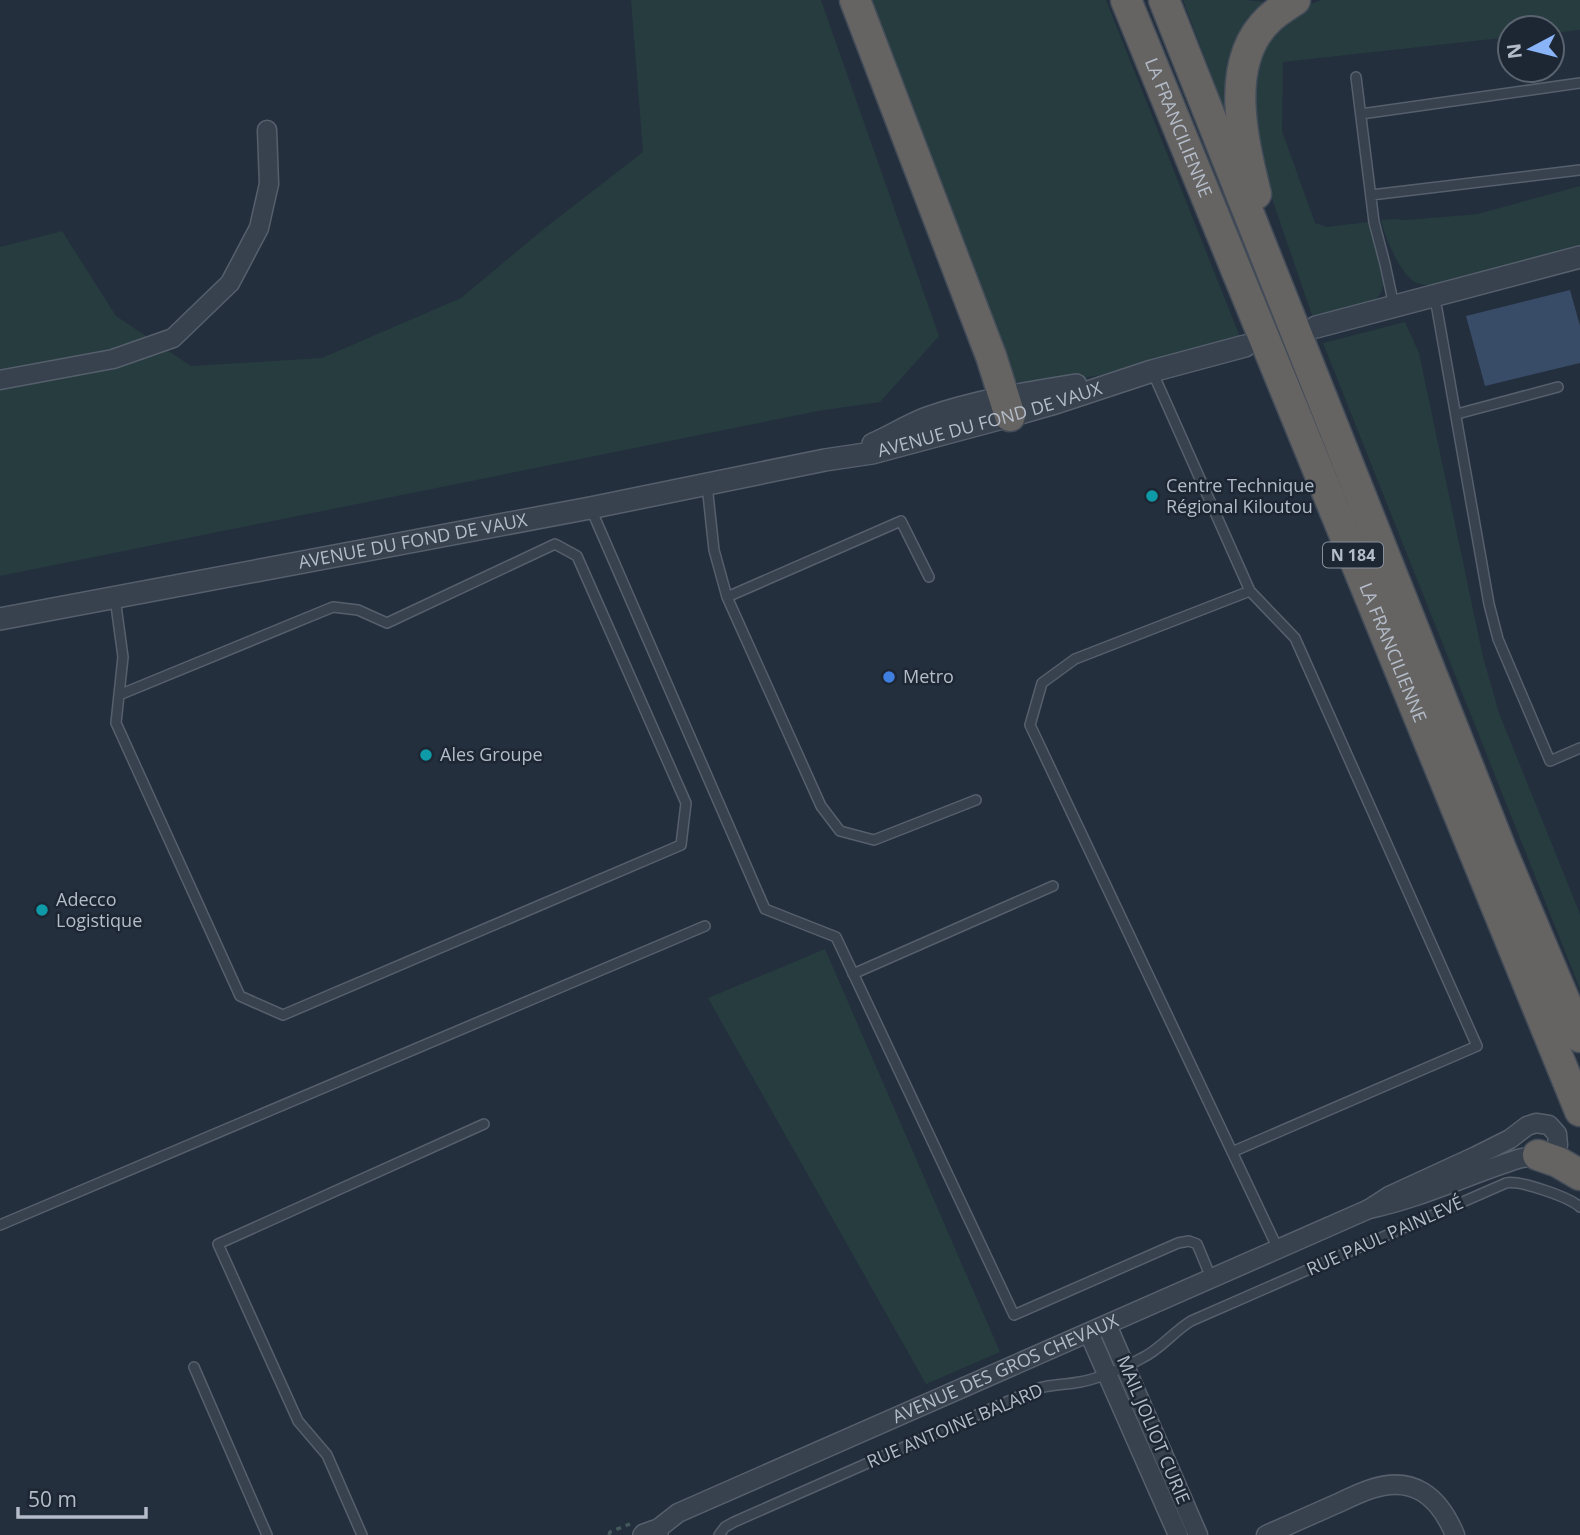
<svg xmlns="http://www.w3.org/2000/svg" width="1580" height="1535" font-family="'Open Sans',sans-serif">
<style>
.green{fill:#263c3f}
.water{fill:#394c67}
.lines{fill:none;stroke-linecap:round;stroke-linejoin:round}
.service-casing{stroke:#565f6c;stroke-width:12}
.minor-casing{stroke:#565f6c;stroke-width:21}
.tertiary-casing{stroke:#565f6c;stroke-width:24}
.trunk-casing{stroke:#434c59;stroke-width:33}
.path{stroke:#44595c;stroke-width:3.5;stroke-dasharray:5 5;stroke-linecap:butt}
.service{stroke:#38414e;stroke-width:9}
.minor{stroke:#38414e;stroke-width:18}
.tertiary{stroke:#38414e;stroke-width:21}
.trunk{stroke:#656462;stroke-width:30}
.culture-dot{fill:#0f9aa8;stroke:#1d2633;stroke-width:2.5}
.shop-dot{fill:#3f7fe0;stroke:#1d2633;stroke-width:2.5}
.labels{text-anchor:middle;stroke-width:5;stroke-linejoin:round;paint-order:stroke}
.shield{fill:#1d2633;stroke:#878f9c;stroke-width:2}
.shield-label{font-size:16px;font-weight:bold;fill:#b4bcc9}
.street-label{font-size:18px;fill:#b4bcc9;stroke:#1d2633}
.poi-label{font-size:18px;fill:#b4bcc9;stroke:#1d2633;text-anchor:start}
</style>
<rect width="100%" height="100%" fill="#242f3e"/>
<!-- green -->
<path class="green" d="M631,0H821L939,336L880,402L818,411L0,576V247L62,231L116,316L191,366L322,358L461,298L545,228L643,152Z
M868,0H1106L1240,337L1112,373L1031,387L1022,385L1013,378Z
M1183,0H1244L1267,2L1227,116Z
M1321,0H1580V30L1552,33V28H1510V37L1283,62L1282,131L1315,223L1327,227L1368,222L1384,277C1384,284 1382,293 1377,298C1370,307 1326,315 1313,318L1254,146L1247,106L1265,36L1306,6Z
M1580,186V248L1439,285C1430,285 1419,286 1412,280C1398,269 1385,237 1381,220L1393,219L1406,220L1478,214Z
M1405,322L1419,353L1483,657L1499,713L1580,914V989L1323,343Z
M825,949L1000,1352L926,1384L708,998Z"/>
<!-- water -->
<path class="water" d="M1570,290L1580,326V363L1485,386L1466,316Z"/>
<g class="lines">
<!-- service casing -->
<g class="service-casing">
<path id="service" d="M1356,77L1374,222L1385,264L1394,306
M1361,114L1580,83
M1371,195L1580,170
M1433,296L1437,309L1489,604L1498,639L1550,761L1580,748
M1152,371L1250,591L1075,659L1042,683L1030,725L1278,1249
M1457,414L1558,387
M707,485L714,550L727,597L821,806L840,831L874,840L976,800
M591,509L765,909L836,937L1014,1315L1178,1243L1189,1241L1197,1244L1212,1280
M727,597L901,521L929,577
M115,598L123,657L116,723L240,996L283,1015L681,845L686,803L577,556L555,544L387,623L358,610L333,607L119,695
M853,974L1053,886
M1232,1152L1477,1046L1295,638L1250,591
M0,1225L705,926
M194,1367L267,1535
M362,1535L327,1455L298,1421L218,1244L484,1124
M719,1535L725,1527L734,1522L1036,1389C1051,1384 1065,1385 1080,1382C1098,1379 1126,1367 1142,1358C1161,1349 1173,1332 1191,1321L1506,1183C1520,1180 1569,1197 1580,1207"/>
</g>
<!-- minor casing -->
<g class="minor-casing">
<g id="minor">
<path d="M0,380L113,359L173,338L230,283L259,228L269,184L267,130"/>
<path d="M1536,1123L1549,1125L1557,1134L1558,1145C1550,1158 1531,1155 1518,1159C1468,1175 1421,1198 1369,1209L1389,1196L1476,1156L1510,1139L1527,1126Z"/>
<path d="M1107,1325L1198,1535"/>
<path d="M1089,1333L1178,1535"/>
<path id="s1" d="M655,1531L678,1513L1369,1209"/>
<path d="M1266,1535C1289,1525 1313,1514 1336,1504C1347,1499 1359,1493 1371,1489C1413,1475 1439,1496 1455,1535"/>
</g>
</g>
<!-- tertiary casing -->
<g class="tertiary-casing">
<g id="tertiary">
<path d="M1316,327L1580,257"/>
<path d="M873,444C892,436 908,425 927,418C976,401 1026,393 1076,385"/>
<path id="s2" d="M0,619L590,508L825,460L872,453L1010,416L1052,404L1152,371L1245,346"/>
<path d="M644,1535L655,1531L657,1535"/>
</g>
</g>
<!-- trunk casing -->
<g class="trunk-casing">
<g id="trunk">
<path d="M855,0L991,356L1010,416"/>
<path id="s3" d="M1126,0L1580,1111"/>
<path d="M1164,0L1501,849L1580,1037"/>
<path d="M1256,194C1243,141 1223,62 1269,19C1277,11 1286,6 1295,0"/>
<path d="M1538,1155L1558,1162L1580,1175"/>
</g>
</g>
<!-- path -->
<path class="path" d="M609,1535L610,1532L630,1524"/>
<!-- service -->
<use href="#service" class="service"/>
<!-- minor -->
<use href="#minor" class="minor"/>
<!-- tertiary -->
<use href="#tertiary" class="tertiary"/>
<!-- trunk -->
<use href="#trunk" class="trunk"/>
</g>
<!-- markers -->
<g class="culture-dot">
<circle cx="1152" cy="496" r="7"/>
<circle cx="426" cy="755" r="7"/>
<circle cx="42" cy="910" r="7"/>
</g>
<circle class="shop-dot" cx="889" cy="677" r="7"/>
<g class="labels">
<!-- shield labels -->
<rect class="shield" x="1323" y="542.5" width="60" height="25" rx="5"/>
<g class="shield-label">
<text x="1353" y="561">N 184</text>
</g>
<!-- street labels -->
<g class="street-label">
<text dy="6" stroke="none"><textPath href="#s3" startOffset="138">LA FRANCILIENNE</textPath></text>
<text dy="6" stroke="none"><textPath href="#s2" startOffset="1010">AVENUE DU FOND DE VAUX</textPath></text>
<text dy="6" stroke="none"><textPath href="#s2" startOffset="420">AVENUE DU FOND DE VAUX</textPath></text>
<text dy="6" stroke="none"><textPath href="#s3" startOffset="705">LA FRANCILIENNE</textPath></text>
<text transform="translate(1385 1236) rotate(-24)" y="6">RUE PAUL PAINLEVÉ</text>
<text dy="6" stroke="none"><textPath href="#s1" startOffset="387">AVENUE DES GROS CHEVAUX</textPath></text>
<text transform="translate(955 1426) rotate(-23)" y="6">RUE ANTOINE BALARD</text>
<text transform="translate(1153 1430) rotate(67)" y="6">MAIL JOLIOT CURIE</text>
</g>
<!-- poi labels -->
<g class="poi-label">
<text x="1166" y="492">Centre Technique<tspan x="1166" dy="21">Régional Kiloutou</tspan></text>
<text x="903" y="683">Metro</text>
<text x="440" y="761">Ales Groupe</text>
<text x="56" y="906">Adecco<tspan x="56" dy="21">Logistique</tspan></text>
</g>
</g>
<!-- north arrow -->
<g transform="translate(1531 49) rotate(263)"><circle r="33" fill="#1d2633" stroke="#59626f" stroke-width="2"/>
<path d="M0-5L12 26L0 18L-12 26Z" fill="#8ab4f8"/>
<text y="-10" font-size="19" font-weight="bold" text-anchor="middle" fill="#b4bcc9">N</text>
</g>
<!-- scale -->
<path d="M18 1507v10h128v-10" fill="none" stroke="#b4bcc9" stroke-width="3.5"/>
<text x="28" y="1507" font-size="21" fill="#b4bcc9" stroke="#1d2633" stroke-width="5" paint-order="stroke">50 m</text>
</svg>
